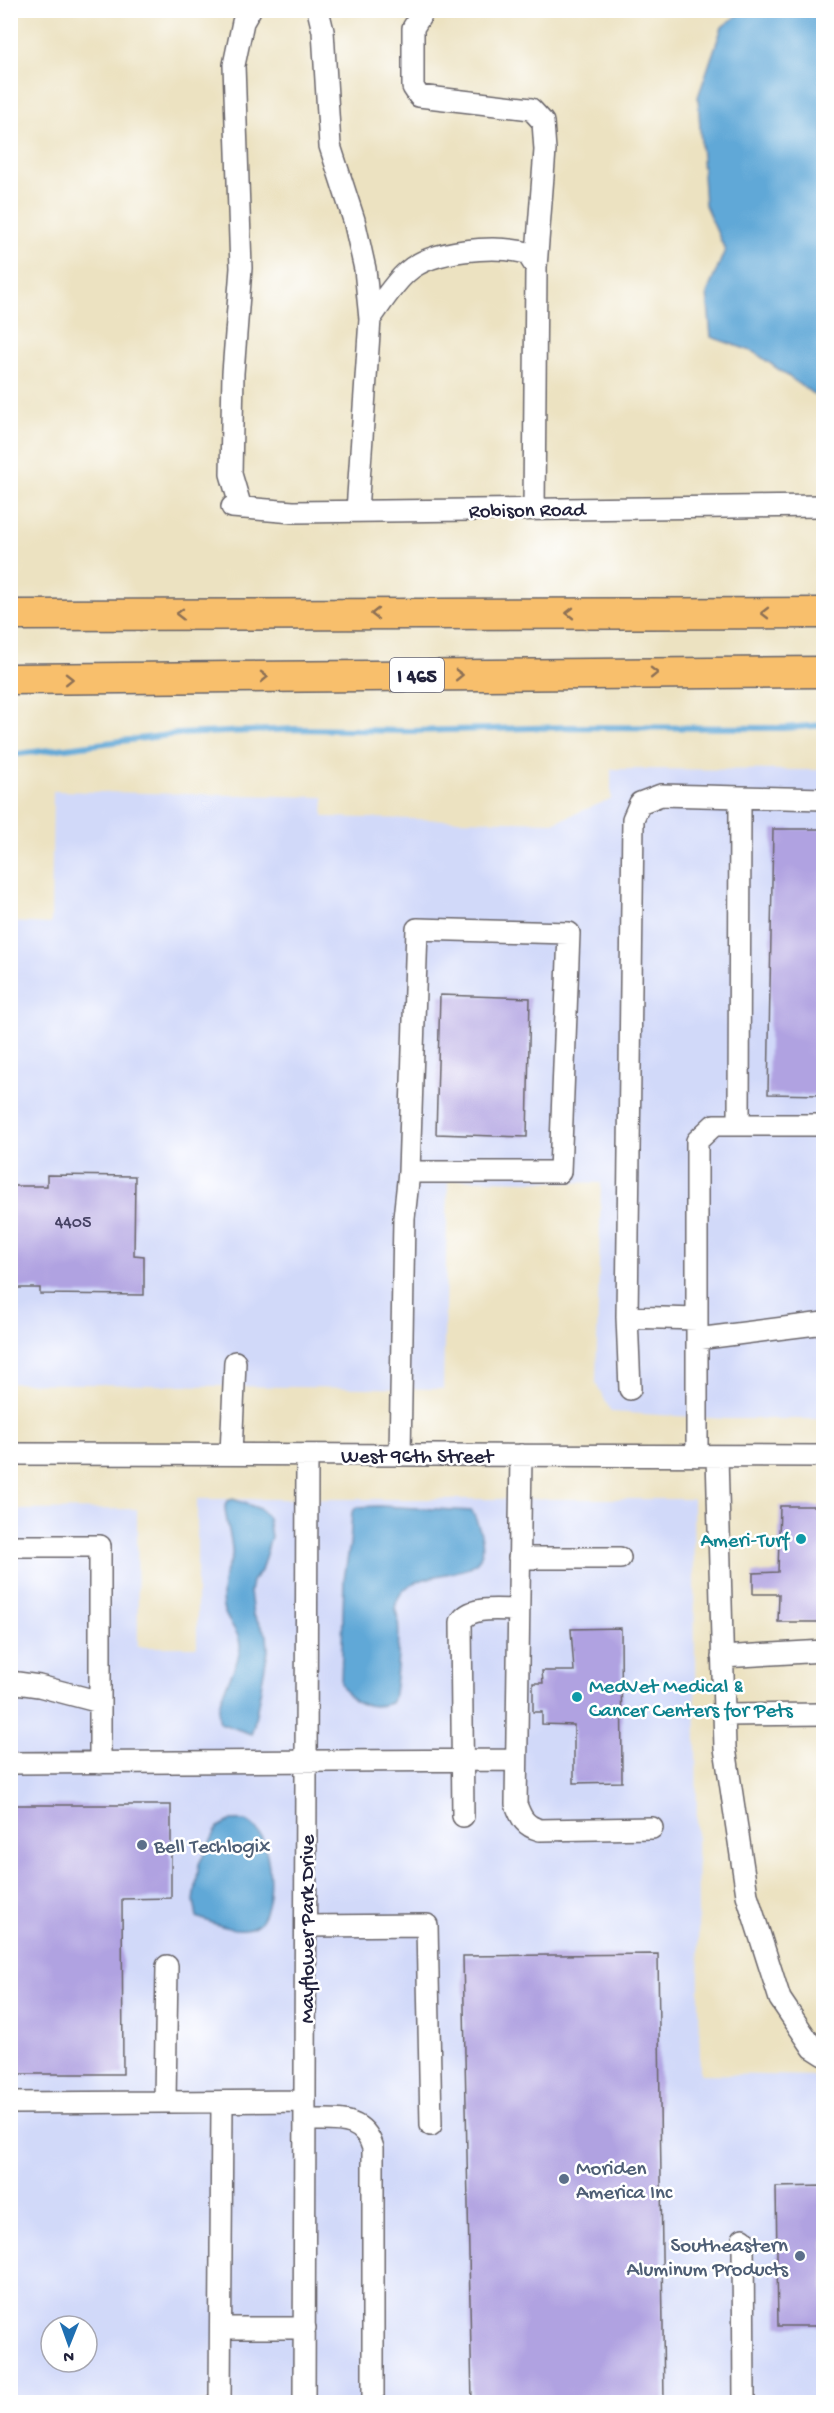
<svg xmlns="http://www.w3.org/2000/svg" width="834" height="2413" font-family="'Gochi Hand',sans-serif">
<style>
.built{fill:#d1d9f9;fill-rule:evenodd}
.water{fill:#61a8d7;stroke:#426589;stroke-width:1.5}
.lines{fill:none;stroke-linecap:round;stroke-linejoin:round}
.stream{stroke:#61a8d7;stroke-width:6}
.building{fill:#b0a2e1}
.minor-casing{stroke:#69656a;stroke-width:24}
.highway-casing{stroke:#69656a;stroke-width:33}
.minor{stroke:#fff;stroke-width:21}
.highway{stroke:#f8bf6c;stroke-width:30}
.oneway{stroke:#8d7054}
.culture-dot{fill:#0f9aa8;stroke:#fff;stroke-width:2}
.service-dot{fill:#5c6f8a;stroke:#fff;stroke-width:2}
.labels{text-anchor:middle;stroke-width:5;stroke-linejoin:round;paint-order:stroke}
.number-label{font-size:18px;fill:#464264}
.shield{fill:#fff;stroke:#646476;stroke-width:1.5}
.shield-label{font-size:20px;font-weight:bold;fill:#22223b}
.street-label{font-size:21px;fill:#22223b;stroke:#fff}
.culture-label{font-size:21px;fill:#0d838f;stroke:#fff;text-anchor:end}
.service-label{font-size:21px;fill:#4e5e75;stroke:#fff;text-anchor:start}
</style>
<rect width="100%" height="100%" fill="#fff"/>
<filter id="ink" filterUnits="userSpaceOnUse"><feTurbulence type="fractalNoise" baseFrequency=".0167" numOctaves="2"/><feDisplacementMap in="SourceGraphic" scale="12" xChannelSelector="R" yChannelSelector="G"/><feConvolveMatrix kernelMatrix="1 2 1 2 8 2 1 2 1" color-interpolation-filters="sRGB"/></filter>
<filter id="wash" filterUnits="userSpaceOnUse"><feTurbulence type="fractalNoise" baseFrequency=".008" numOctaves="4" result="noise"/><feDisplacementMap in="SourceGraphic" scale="24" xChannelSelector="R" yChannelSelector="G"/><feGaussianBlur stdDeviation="1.35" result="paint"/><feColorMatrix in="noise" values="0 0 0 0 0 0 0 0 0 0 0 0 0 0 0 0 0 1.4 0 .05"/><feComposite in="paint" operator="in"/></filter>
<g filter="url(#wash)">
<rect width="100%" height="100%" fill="#ece2c1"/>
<!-- built -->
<path class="built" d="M611,769L823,770V1419H726L611,1412L596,1383L601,1183L448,1179L443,1389L11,1383V922L51,924L53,791L324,797L323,817L555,822L611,799Z
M197,1499H693L700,2074L823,2076V2402H11V1510L137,1509L138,1647H197ZM51,2326H87V2362H51Z"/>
<!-- water -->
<path class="water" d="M744,10L823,11V401L754,352L711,337L707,293L725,250L705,205L698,97L722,27Z
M233,1499L260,1509L268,1518L271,1537L264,1561L261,1571L252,1581L250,1592L253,1615L267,1635L268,1650L254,1725L251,1734L220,1723C212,1697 238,1674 240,1648C241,1631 226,1623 223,1607C221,1595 223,1581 226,1570C228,1565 231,1561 232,1557C234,1543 225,1521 225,1506L227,1501Z
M379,1506L472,1511C518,1603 403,1550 395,1609C403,1622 396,1681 393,1699L391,1703C371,1710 349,1704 341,1683L344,1579L350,1544L352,1512L357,1507Z
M230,1821C235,1821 243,1820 248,1822C274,1834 277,1914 255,1926C239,1935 212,1923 197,1917L194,1901L199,1864L218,1827Z"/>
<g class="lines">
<!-- stream -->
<path class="stream" d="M10,755L177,734L296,729L410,731L568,727L783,728L824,725"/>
</g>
<g id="blocks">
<!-- building -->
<path class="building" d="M773,829H824V1095L768,1094Z
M440,995L530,998L527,1137L436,1134Z
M47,1175L135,1176L134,1255L144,1256V1295L40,1294V1288H10V1186H47Z
M780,1506H824V1622H778L779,1594H753V1573L778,1572Z
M621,1628L622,1782L574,1783V1725L542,1724V1712H533V1683H543L542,1671H574L571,1629Z
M10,1805H171V1898L122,1899L123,2074H10Z
M658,1954L664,2402H472L463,1956Z
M824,2186V2326H778L776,2187Z"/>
</g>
</g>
<g filter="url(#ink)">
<use href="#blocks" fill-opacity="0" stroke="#69656a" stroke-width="1.5"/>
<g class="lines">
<!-- minor casing -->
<g class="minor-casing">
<path id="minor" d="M318,10L323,31L330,146L354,220L365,269L370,319L357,511
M424,10L413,28V87L419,96L531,109L543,122L545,150L536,267L534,509
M370,319C381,304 393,284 407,272C432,249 496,245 527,253L536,267
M232,507L293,512L824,506
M241,508L231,474L233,373L241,268L234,65L243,22L250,10
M739,1125L740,797
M627,1317L630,1389
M697,1319L627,1317L633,819L640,803L661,795L824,799
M697,1339L824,1323
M10,1454L824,1456
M231,1454L235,1362
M400,1455L404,1218L409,1172H560L569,933L417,929L409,1172
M521,1455L516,1804C521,1818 525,1826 540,1830L652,1828
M697,1456V1141L714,1125H824
M717,1456L725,1748L747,1895L780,1999L813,2048L824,2055
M10,1546H100V1763
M519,1558H620
M722,1657L824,1651
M10,1682L39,1686L100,1702
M724,1715L824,1714
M10,1763L516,1760
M463,1816L461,1622C470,1605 500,1610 519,1610
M306,1926L427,1925L431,2125
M167,1966L165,2102L305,2101
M10,2103L165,2102
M305,2120C334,2121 363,2114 373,2148V2402
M743,2239L744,2402
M221,2328H305
M220,2402L222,2102
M304,2402L307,1455"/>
</g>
<!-- highway casing -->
<g class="highway-casing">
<path id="highway" d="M10,615L824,613
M10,679L824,672"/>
</g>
<!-- minor -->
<use href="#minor" class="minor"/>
<!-- highway -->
<use href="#highway" class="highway"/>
</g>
<!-- one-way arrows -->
<defs><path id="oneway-chevron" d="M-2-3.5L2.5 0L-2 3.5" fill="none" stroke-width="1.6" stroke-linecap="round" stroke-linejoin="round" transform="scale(1.5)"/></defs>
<g class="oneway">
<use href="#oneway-chevron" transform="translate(570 613) rotate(180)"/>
<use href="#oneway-chevron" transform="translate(765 613) rotate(180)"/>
<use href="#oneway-chevron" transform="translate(180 614) rotate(180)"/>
<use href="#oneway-chevron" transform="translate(375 614) rotate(180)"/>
<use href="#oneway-chevron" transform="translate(654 673) rotate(-1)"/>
<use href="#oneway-chevron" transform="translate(459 675) rotate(-1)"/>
<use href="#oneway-chevron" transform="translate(264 677) rotate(-1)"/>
<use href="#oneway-chevron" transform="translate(69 679) rotate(-1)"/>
</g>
</g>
<!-- markers -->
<g class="culture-dot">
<circle cx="801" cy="1539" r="6"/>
<circle cx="577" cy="1697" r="6"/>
</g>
<g class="service-dot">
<circle cx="142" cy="1845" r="6"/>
<circle cx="564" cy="2179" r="6"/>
<circle cx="800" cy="2256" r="6"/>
</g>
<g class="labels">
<!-- number labels -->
<g class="number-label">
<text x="73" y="1227">4405</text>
</g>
<!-- shield labels -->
<rect class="shield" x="390" y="658" width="54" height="34" rx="4.5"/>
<g class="shield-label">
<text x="417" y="682">I 465</text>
</g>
<!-- street labels -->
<g class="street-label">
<text transform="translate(527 509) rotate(-1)" y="7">Robison Road</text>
<text x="417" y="1462">West 96th Street</text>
<text transform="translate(306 1929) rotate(-90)" y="7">Mayflower Park Drive</text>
</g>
<!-- culture labels -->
<g class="culture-label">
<text x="789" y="1546">Ameri-Turf</text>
<text x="589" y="1692" text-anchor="start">MedVet Medical &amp;<tspan x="589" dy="24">Cancer Centers for Pets</tspan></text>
</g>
<!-- service labels -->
<g class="service-label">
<text x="154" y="1852">Bell Techlogix</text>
<text x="576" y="2174">Moriden<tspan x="576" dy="24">America Inc</tspan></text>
<text x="788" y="2251" text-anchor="end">Southeastern<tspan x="788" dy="24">Aluminum Products</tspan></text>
</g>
</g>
<!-- margin -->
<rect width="834" height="2413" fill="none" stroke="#fff" stroke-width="36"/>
<!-- north arrow -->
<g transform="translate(69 2344) rotate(181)"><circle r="28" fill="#ffffff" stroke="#a7a7b1" stroke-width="1.5"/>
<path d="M0-4.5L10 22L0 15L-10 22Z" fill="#1f6fb2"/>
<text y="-9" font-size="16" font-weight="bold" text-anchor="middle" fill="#22223b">N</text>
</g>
</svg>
